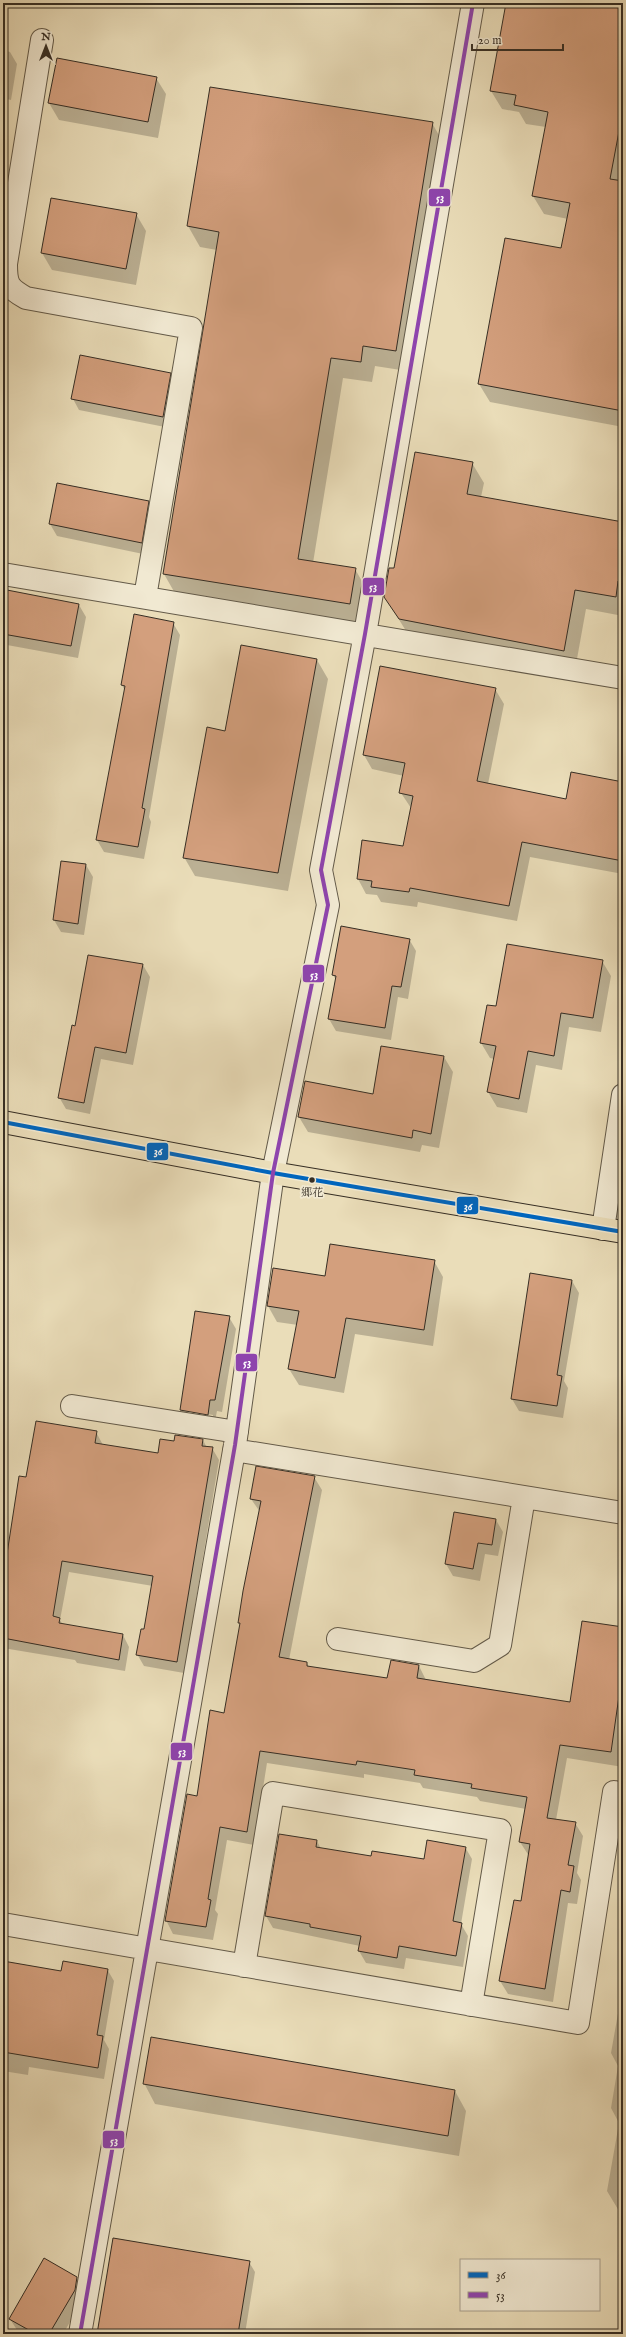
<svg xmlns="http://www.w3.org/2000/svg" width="626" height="2337" font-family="'IM FELL English','Noto Serif JP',serif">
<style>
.shadow{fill:#0003;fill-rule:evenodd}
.building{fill:#d39f7d;stroke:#362e24}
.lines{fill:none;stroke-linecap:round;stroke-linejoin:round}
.minor-casing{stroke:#635a49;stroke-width:24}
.tertiary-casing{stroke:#635a49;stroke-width:24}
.primary-casing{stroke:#362e24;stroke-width:24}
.minor{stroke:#f1e9d2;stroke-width:22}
.tertiary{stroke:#f1e9d2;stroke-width:22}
.primary{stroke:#eaddb9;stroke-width:22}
.bus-1-casing{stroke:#f1e9d2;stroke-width:7}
.bus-2-casing{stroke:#f1e9d2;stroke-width:7}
.bus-1{stroke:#0065bd;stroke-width:4}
.bus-2{stroke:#8e44ad;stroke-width:4}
.bus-dot{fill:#362e24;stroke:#f1e9d2;stroke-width:1.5}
.labels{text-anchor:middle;stroke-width:3.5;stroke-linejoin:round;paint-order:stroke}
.bus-label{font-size:11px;fill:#362e24;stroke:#f1e9d2}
.line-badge{stroke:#f1e9d2;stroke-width:1.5}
.badge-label{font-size:11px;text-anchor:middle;font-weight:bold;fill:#fff}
</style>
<rect width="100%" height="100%" fill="#eaddb9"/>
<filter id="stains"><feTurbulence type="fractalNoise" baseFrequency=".005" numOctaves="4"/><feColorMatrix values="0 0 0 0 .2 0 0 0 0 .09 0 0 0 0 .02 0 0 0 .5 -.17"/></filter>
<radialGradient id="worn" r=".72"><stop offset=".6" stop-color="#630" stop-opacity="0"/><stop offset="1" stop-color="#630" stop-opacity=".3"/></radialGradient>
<!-- shadow -->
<path class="shadow" d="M507,3H623V427L490,402L479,384L562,250L568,219L544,214L533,196L546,127L526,124L519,112L502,109L491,91Z
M3,50L10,52L17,64L11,100L3,98Z
M57,60L156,78L166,94L158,138L59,120L49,103Z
M210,88L432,123L444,144L407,371L375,366L372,382L343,378L313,563L355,569L367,590L362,624L176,595L164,574L217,250L200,247L188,226Z
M52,199L136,214L146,231L136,285L52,270L42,253Z
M170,374L177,386L170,428L79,410L73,399Z
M472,463L484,483L481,497L623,523V616L586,609L575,670L411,639L385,597L395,569Z
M148,502L155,514L148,555L57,536L50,524Z
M79,605L86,617L78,658L7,645L3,638V618Z
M173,623L180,635L149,817L151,822L144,859L104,852L97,840L125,691L122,685Z
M242,646L317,660L328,679L288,891L195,876L184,857L226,732Z
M495,689L504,704L488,784L566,801L623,783V874L530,857L517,921L418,902L417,907L381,902L377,895L366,894L358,879L404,847L411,808L401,793L404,776L372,769L364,755Z
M86,865L93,877L84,935L61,932L54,920Z
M341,928L409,939L416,951L408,999L398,997L391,1040L336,1031L329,1019L336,980L333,975Z
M602,961L611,976L601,1032L569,1027L562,1070L536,1065L527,1113L497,1107L488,1092L494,1059L490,1058L481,1043L497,1008Z
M143,965L150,977L133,1065L101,1059L90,1114L66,1109L59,1097L76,1027Z
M444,1057L453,1072L439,1148L422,1145L420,1152L308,1132L299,1117L374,1095Z
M434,1261L443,1277L433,1346L355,1334L344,1393L299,1385L289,1369L298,1325L277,1322L268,1306Z
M572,1281L579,1293L564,1381L568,1388L563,1418L519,1411L512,1399Z
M196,1312L229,1317L236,1329L222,1412L217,1411L214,1426L187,1422L181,1410ZM188,1411L213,1415V1416L188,1413Z
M96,1432L103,1445L159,1454L175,1442L203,1440L207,1448H212L219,1460L184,1673L144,1666L137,1654L145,1630L153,1586L69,1572L60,1620L63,1625L123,1635L129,1647L125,1671L77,1663L75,1660L3,1648V1585L27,1479Z
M314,1477L322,1490L289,1660L307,1663L309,1667L388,1679L419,1666L426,1680L571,1704L623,1629V1767L567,1758L556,1820L575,1823L583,1836L577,1873L581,1880L577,1904L568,1903L553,2002L508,1994L500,1981L521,1902L529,1856L520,1842L526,1809L480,1801L477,1797L423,1788L420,1783L364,1774V1778L267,1763L254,1845L227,1840L215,1910L218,1914L213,1940L173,1934L166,1920L198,1797L225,1714L241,1626L239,1622L260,1512L251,1499Z
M455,1513L496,1520L503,1532L498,1556L485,1554L480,1581L453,1576L446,1564Z
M280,1835L317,1841L321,1849L372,1857L425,1861L465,1847L472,1859L461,1924L468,1936L463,1967L406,1958L404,1969L366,1963L359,1951L360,1946L273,1928L266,1916Z
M3,1962L62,1972L107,1969L114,1981L104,2040L109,2049L104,2079L29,2067L28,2075L3,2071Z
M620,2002H623V2212L619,2211L607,2191L619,2123L611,2108L618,2066L611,2053Z
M144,2083L455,2091L466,2111L459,2156L155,2104Z
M249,2262L255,2272L245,2334H98Z
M77,2278L84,2290L81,2303L63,2334H23L17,2330L10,2319Z"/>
<!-- building -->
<path class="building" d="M506,3H623V110L610,179L623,181V411L478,384L505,238L561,248L570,203L532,196L548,112L514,105L516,95L490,91Z
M57,58L157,77L148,122L48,103Z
M210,87L433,122L396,351L363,346L361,362L331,358L298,559L356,568L350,604L163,574L219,232L187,226Z
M51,198L137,213L126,269L41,253Z
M80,355L171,373L163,417L71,399Z
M415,452L473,462L467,494L623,522V582L618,581L616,597L575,590L564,651L399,619L384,597L389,568H394Z
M57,483L149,501L142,543L49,524Z
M7,590L79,604L71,646L3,634V612Z
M134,614L174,622L142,808L145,809L138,847L96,840L125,686L121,685Z
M241,645L317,659L278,873L183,858L207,727L225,731Z
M380,666L496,688L477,781L566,799L571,772L623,782V861L522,842L509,906L410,888L409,892L371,887L372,881L357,879L362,840L403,846L413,796L399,793L405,763L363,755Z
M61,861L86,864L78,924L53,920Z
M341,926L410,939L401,987L392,986L385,1028L328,1019L336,976L332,975Z
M507,944L603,960L593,1018L561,1013L554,1056L528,1051L519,1099L487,1092L496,1046L480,1043L487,1005L496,1006Z
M88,955L143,964L126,1053L95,1047L84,1103L58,1098L72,1025L75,1026Z
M381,1046L444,1056L431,1134L413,1130L412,1138L298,1117L305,1081L373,1094Z
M330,1244L435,1260L424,1330L346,1318L335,1378L288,1369L299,1311L267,1306L273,1268L325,1276Z
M530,1273L572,1280L557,1375L562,1376L557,1406L511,1399Z
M195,1311L230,1316L215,1400H210L208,1415L180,1410Z
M36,1421L97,1431L95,1443L158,1453L160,1439L174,1441L175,1435L203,1439L202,1446L213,1447L177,1662L136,1655L141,1629H144L153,1576L62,1561L53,1616L60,1618L59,1623L123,1634L119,1660L3,1638V1580L19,1476L26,1477Z
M256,1466L315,1476L279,1657L307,1662V1666L387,1678L391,1660L419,1665L417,1678L570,1702L582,1621L623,1627V1668L611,1752L560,1745L547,1818L576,1822L568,1865L574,1866L570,1892L561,1890L545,1989L499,1981L514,1900L521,1901L530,1844L519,1842L527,1797L471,1788L472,1784L414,1775L415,1770L357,1761L356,1765L260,1751L247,1832L220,1827L208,1899L211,1900L206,1927L165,1921L187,1794L197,1796L210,1710L224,1713L240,1623H238L243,1591L261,1501L250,1499Z
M454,1512L496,1519L492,1545L478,1543L473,1569L445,1564Z
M279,1834L317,1840L316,1847L371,1856L372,1851L424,1859L427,1840L466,1847L453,1921L462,1923L456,1956L399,1946L397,1958L358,1951L361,1936L310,1927V1924L265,1916Z
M3,1961L61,1971L63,1961L108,1969L97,2035L103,2036L98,2068L3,2052Z
M151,2037L455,2090L448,2136L143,2084Z
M113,2238L250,2261L238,2334H97Z
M44,2258L77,2277L75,2290L49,2334H36L9,2319Z"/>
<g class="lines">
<!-- minor casing -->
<g class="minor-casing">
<path id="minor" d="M42,40L6,264C6,284 8,288 26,298L191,328L145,597
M3,574L623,678
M72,1406L237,1432
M234,1450L623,1513
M338,1639L474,1661L500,1645L524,1497
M3,1924L578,2023L614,1792L623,1794
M244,1966L273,1793L500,1830L471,2005
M80,2334L235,1445L273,1173L328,905L321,870L365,634L473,3"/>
</g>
<!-- tertiary casing -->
<g class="tertiary-casing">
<path id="tertiary" d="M603,1229L623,1095"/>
</g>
<!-- primary casing -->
<g class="primary-casing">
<path id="primary" d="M3,1122L273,1173L623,1232"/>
</g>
<!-- minor -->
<use href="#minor" class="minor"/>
<!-- tertiary -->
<use href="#tertiary" class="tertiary"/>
<!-- primary -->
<use href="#primary" class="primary"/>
<!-- bus-1 casing -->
<g class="bus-1-casing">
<path id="bus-1" d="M3,1122L273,1173L623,1232"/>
</g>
<!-- bus-2 casing -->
<g class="bus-2-casing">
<path id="bus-2" d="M80,2334L235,1445L273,1173L328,905L321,870L365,634L473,3"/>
</g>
<!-- bus-1 -->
<use href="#bus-1" class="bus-1"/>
<!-- bus-2 -->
<use href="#bus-2" class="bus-2"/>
</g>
<!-- markers -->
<circle class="bus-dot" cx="312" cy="1180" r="3.5"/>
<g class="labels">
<!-- bus labels -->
<g class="bus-label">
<text x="312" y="1196">郷花</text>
</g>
</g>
<g class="line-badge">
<rect x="428" y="188" width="23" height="19" rx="4" fill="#8e44ad"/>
<rect x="362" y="577" width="23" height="19" rx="4" fill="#8e44ad"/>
<rect x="302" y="964" width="23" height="19" rx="4" fill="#8e44ad"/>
<rect x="146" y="1142" width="23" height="19" rx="4" fill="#0065bd"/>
<rect x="456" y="1196" width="23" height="19" rx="4" fill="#0065bd"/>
<rect x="235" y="1353" width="23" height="19" rx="4" fill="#8e44ad"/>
<rect x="170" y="1742" width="23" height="19" rx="4" fill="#8e44ad"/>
<rect x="102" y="2130" width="23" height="19" rx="4" fill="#8e44ad"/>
</g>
<g class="badge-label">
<text x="440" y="201">53</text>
<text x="373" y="590">53</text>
<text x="314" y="978">53</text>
<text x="158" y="1155">36</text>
<text x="468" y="1210">36</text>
<text x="247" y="1366">53</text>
<text x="182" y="1755">53</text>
<text x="114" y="2144">53</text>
</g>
<!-- margin -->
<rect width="626" height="2337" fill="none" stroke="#eaddb9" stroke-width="16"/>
<rect x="4" y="4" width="618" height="2329" fill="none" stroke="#362e24" stroke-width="2"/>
<rect x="8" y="8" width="610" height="2321" fill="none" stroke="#362e24"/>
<!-- legend -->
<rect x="460" y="2259" width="140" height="52" fill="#f1e9d2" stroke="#a69e8c"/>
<rect x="468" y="2272" width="20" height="6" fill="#0065bd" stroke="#a69e8c"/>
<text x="496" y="2279" font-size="12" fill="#362e24">36</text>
<rect x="468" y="2292" width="20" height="6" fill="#8e44ad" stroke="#a69e8c"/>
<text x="496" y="2299" font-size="12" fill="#362e24">53</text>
<!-- north arrow -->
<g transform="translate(46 46)" stroke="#f1e9d2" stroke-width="3" paint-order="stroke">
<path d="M0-3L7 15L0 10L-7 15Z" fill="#362e24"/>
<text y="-6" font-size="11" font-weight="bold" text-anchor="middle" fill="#362e24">N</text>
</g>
<!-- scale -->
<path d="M472 44v6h91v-6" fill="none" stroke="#362e24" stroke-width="2"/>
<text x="478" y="44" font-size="12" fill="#362e24" stroke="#f1e9d2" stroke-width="3" paint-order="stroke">20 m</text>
<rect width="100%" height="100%" filter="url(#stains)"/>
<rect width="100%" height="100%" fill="url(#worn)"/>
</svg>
